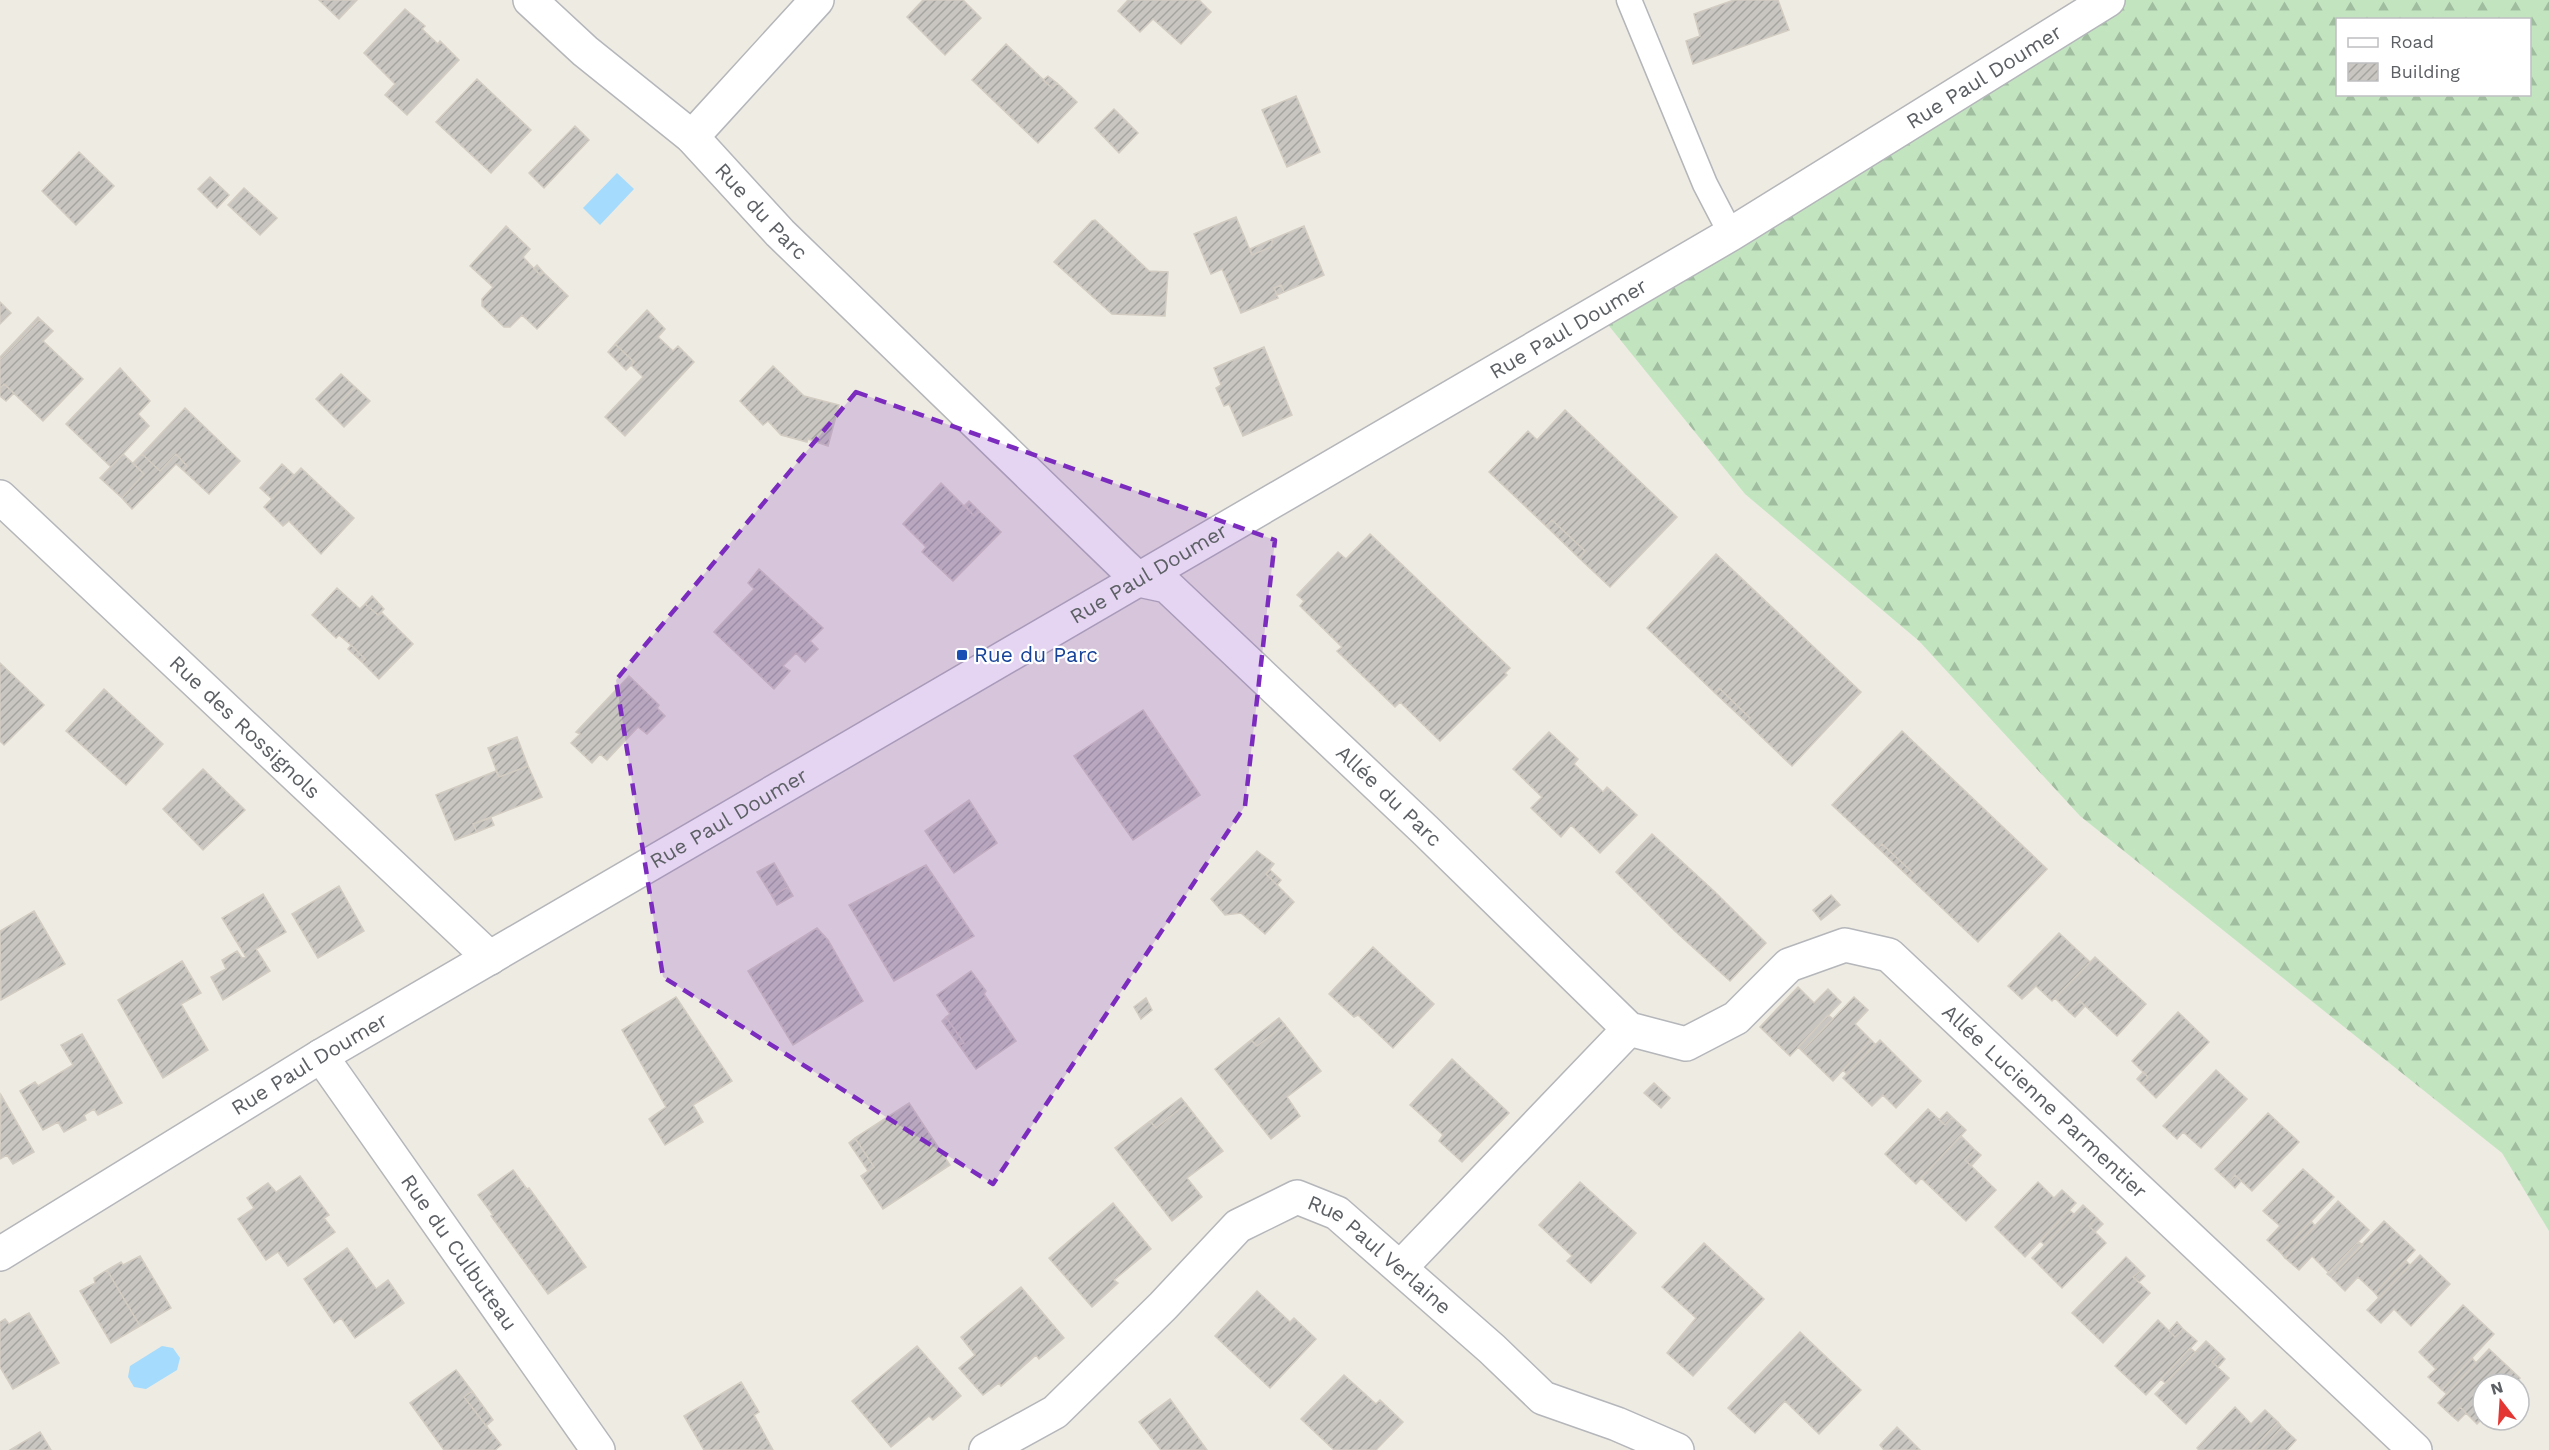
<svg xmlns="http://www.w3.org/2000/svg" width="2549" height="1450" font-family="'Work Sans',sans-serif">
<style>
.forest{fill:url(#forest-firs);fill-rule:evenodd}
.water{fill:#a5dbfc}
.building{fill:url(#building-hatch);stroke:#d2ccc2;stroke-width:1.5}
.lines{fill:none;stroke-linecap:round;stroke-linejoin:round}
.lane-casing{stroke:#b4b6ba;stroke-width:27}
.street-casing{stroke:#b4b6ba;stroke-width:36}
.lane{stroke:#fff;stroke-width:24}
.street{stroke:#fff;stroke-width:33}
.marked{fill:#7b2cbf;fill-opacity:0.2;stroke:#7b2cbf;stroke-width:4.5;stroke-dasharray:12 8;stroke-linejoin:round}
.transit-dot{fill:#1a4fb4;stroke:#fff;stroke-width:2}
.labels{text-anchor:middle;stroke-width:4.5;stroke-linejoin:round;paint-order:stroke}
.street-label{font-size:21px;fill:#5c6064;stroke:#fff}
.transit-label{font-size:21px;fill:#164399;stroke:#fff;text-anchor:start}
</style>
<defs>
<pattern id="forest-firs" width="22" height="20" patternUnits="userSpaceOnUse" patternTransform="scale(1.5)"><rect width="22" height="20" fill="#c2e5c0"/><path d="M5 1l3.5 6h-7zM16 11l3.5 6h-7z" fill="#a1bda0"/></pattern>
<pattern id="building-hatch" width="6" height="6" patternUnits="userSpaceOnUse" patternTransform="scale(1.5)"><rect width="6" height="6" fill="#c9c6c1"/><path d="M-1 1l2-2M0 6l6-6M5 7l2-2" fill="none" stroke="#a6a4a0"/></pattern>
</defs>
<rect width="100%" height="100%" fill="#eeebe3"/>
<!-- forest -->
<path class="forest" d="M2119,0H2549V1231L2502,1153L2080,816L1919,641L1745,494L1588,300ZM2338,20H2530V94H2338Z"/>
<!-- water -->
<path class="water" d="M617,173L634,189L600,225L583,208Z
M162,1346L173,1348L180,1358L177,1370L146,1389L134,1387L128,1377L130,1366Z"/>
<!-- building -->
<path class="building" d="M319,0H357L339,19Z
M923,0H963L981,18L945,55L907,17Z
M1128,0H1199L1211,12L1181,44L1153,19L1140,32L1118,11Z
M1734,0H1778L1789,30L1693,64L1686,41L1700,36L1694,14Z
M405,9L425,26L422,29L438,44L440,41L459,60L407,115L385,95L395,84L364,53Z
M1006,44L1052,88L1057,83L1077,102L1038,143L972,80Z
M1048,76L1057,83L1052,88L1043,80Z
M477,79L531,130L491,173L436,122Z
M1296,96L1320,152L1287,167L1262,110Z
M1114,109L1138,133L1119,153L1095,128Z
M575,126L589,140L544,188L529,173Z
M79,152L114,186L76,225L42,191Z
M210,177L229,195L217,208L198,189Z
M244,188L277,218L260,235L228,205Z
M1236,217L1252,255L1271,247L1273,239L1304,226L1324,275L1284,292L1281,285L1274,288L1278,298L1241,313L1222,269L1211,274L1194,234Z
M1095,220L1149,271L1168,272L1165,316L1112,314L1054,262L1092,221Z
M506,226L530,249L523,257L540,275L543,272L568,296L537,329L522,315L510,327H504L482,306V299L493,287L470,266Z
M1273,239L1271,247L1252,255L1250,249Z
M537,265L543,272L540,275L534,268Z
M1281,285L1284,292L1277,295L1274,288Z
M0,302L11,313L0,324Z
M647,310L665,329L658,337L673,351L678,346L694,362L625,436L605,417L643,377L631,365L634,362L615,344Z
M38,317L40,319L0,360V357Z
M40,319L53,331L43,341L83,379L43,421L4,384L0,388V360Z
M615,344L634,362L626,370L608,352Z
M1264,347L1292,415L1243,436L1229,404L1224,406L1216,388L1221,385L1214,368Z
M773,366L804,396L839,405L828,446L808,439L807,442L781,435L768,421L763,425L740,401Z
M120,368L150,401L138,414L149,426L111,467L66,424Z
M341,374L355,387L330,413L316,399Z
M4,384L14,393L6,401L0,396V388Z
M355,387L370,401L344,427L330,413Z
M185,408L240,461L209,494L183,470L187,466L176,454L160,471L142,454Z
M1565,410L1677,517L1610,587L1579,558L1585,551L1552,520L1546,526L1489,472L1528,431L1537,440Z
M123,454L144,474L122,498L100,478Z
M142,454L160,471L176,454L187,466L183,470L176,464L132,509L122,498L144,474L133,463Z
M282,464L294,475L272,499L260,488Z
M301,468L354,518L321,554L289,521L283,526L264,507Z
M941,483L974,516L979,511L1001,532L953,581L922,552L926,547L903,524Z
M969,501L979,511L974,516L965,505Z
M1552,520L1585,551L1579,558L1546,526Z
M1370,534L1510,668L1505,673L1507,675L1440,741L1400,702L1395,707L1337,651L1342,647L1300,606L1304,601L1297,595L1338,552L1346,559Z
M1716,554L1861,692L1792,766L1746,722L1750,718L1719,688L1715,693L1647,628Z
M759,569L823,628L810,641L818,649L805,662L796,653L783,666L790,671L774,689L714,632L754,589L748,583Z
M337,588L360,609L365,604L378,615L381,612L413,644L379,679L362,662L365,659L351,645L339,635L336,638L312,615Z
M372,596L384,609L378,615L365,604Z
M351,645L365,659L362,662L348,649Z
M0,663L44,705L4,745L0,741Z
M629,676L659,705L657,708L665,716L647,734L638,727L607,760L600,754L592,763L571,743L580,734L576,732Z
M1719,688L1750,718L1746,722L1715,693Z
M104,689L163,744L126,785L66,731Z
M1143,710L1200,795L1133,840L1074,756Z
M1902,731L2047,869L1978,942L1909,877L1913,873L1882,844L1878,848L1832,805Z
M1549,732L1578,759L1574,764L1603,792L1607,787L1637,815L1600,853L1571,825L1561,837L1531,808L1542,797L1513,769Z
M517,737L528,766L499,777L488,748Z
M528,766L542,797L473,824L477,832L455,840L436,795L496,771L499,777Z
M203,769L245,810L203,850L163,809Z
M969,800L997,843L954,873L925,831Z
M491,818L494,825L477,832L473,824Z
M1652,834L1715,892L1766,943L1730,981L1676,932L1616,872Z
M1882,844L1913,873L1909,877L1878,848Z
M1257,851L1274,864L1266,874L1294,902L1265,934L1241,913L1225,915L1211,899Z
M774,863L788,887L772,896L757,872Z
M926,865L974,936L894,981L849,905Z
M1270,870L1281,880L1277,885L1266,874Z
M339,886L364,931L318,958L292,914Z
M788,887L793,896L777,905L772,896Z
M263,894L286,932L256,949L270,971L223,1000L211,977L226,969L222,960L237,951L242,958L246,957L222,918Z
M1831,895L1840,905L1821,920L1813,910Z
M34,911L65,964L1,1000L0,931Z
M817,928L828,940L863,1001L793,1045L748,971Z
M2059,933L2090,962L2052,1001L2036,986L2022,999L2008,986Z
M1373,947L1434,1004L1393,1048L1358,1015L1354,1017L1329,994Z
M2095,957L2146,1004L2117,1036L2080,1001L2069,1012L2055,998Z
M182,961L201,993L181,1004L208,1050L163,1078L118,1000Z
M971,971L986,991L984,994L1016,1041L976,1069L959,1045L964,1043L946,1017L950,1014L937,995Z
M1798,987L1814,1003L1828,989L1841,1002L1790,1056L1760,1027Z
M676,997L732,1081L693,1105L703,1122L665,1145L649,1119L666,1107L622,1030Z
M1854,997L1868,1010L1855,1024L1871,1040L1833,1081L1802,1051Z
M1146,998L1152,1010L1141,1019L1134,1007Z
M2080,1001L2085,1006L2075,1017L2069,1012Z
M2178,1012L2209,1042L2156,1098L2142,1084L2148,1077L2132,1061Z
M1828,1015L1833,1019L1802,1051L1798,1047Z
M946,1017L964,1043L959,1045L942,1021Z
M1279,1018L1285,1025L1257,1046L1251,1040Z
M1285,1025L1321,1071L1287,1097L1300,1116L1271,1139L1215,1069L1251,1040L1257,1046Z
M82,1034L122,1103L98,1115L94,1109L84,1115L86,1120L64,1132L58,1122L43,1130L20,1091L35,1082L38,1086L73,1065L61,1045Z
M1871,1040L1875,1044L1847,1074L1843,1070Z
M1880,1040L1921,1081L1896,1108L1883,1095L1872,1106L1843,1078Z
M1452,1059L1509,1113L1462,1162L1439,1141L1443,1135L1410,1105Z
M2216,1070L2247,1099L2201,1148L2183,1132L2177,1139L2163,1126Z
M2143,1072L2148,1077L2142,1084L2137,1079Z
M1654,1083L1670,1098L1661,1108L1644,1093Z
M1,1095L34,1152L13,1164L7,1155L0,1159Z
M1181,1098L1186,1104L1156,1128L1150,1121Z
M909,1103L950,1165L883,1209L861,1176L874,1167L855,1138Z
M1186,1104L1223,1151L1187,1178L1202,1197L1172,1221L1115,1148L1150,1121L1156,1128Z
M1928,1109L1945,1125L1952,1117L1966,1130L1916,1184L1885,1154Z
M1947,1112L1952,1117L1945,1125L1939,1120Z
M2268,1113L2299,1142L2252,1191L2235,1175L2229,1182L2215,1169Z
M1961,1136L1975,1150L1965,1160L1996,1190L1966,1221L1921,1178Z
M855,1138L874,1167L868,1171L849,1143Z
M1975,1150L1981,1155L1971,1166L1965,1160Z
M2303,1169L2334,1197L2281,1253L2267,1240L2280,1226L2263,1211Z
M513,1170L527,1189L529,1188L586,1267L548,1294L491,1216L493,1215L478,1195Z
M2235,1175L2241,1181L2235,1188L2229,1182Z
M300,1176L329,1215L324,1218L335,1232L288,1266L278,1252L266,1260L238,1219L254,1208L247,1198L268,1183L276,1192Z
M1580,1182L1636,1233L1591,1283L1567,1261L1572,1256L1539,1225Z
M2038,1182L2054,1198L2062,1190L2076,1203L2025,1257L1995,1227Z
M2338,1201L2369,1230L2329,1273L2312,1256L2299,1270L2285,1258Z
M1113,1203L1151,1249L1114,1280L1118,1283L1092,1307L1049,1258Z
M2083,1205L2097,1218L2089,1226L2106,1243L2062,1288L2032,1258Z
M2069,1210L2074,1214L2045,1245L2040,1241Z
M2097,1218L2103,1224L2095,1232L2089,1226Z
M2311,1221L2315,1226L2285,1258L2281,1253Z
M2384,1221L2415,1250L2375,1293L2358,1277L2345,1291L2331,1277Z
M2358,1242L2363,1245L2331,1277L2327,1274Z
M1704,1243L1764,1299L1693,1376L1667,1353L1696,1318L1662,1287Z
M347,1248L376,1289L388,1280L404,1303L355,1338L341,1318L334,1323L304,1279Z
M2420,1255L2450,1284L2411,1326L2394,1309L2381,1323L2367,1310Z
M140,1256L171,1308L140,1326L107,1270L121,1262L123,1265Z
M2126,1257L2140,1271L2133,1277L2150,1293L2103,1343L2072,1313Z
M2406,1261L2410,1265L2379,1298L2375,1293Z
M107,1270L140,1326L111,1343L80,1291L95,1283L94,1278Z
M2140,1271L2145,1276L2139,1282L2133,1277Z
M1021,1287L1064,1338L1039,1359L1036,1355L1001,1386L999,1383L983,1395L959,1368L975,1355L961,1337Z
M1257,1291L1290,1322L1294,1318L1316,1339L1270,1388L1215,1336Z
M2463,1305L2494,1334L2442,1390L2428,1377L2436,1369L2419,1352Z
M29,1313L59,1363L13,1389L0,1367V1322L5,1319L9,1324Z
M2158,1320L2175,1337L2183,1329L2197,1341L2146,1395L2115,1366Z
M2177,1322L2183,1329L2175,1337L2169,1331Z
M1800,1332L1861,1390L1819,1434L1785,1401L1755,1433L1728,1408Z
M2206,1341L2220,1354L2212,1362L2229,1378L2186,1424L2155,1394Z
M917,1346L961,1396L933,1420L929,1416L891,1447L852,1401Z
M2190,1348L2195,1352L2165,1383L2161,1379Z
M2489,1349L2520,1378L2515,1384H2483V1418L2477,1424L2460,1407L2452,1416L2438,1403Z
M2220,1354L2225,1359L2218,1367L2212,1362Z
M2472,1358L2476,1363L2447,1394L2442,1390Z
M456,1370L472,1391L464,1397L501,1445L495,1450H444L410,1403Z
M1344,1375L1376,1404L1380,1400L1403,1422L1376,1450H1334L1301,1419Z
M741,1382L759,1412L754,1415L773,1450H704L684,1416Z
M472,1391L493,1420L486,1426L464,1397Z
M1170,1399L1207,1450H1161L1139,1422Z
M2235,1407L2251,1424L2265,1410L2278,1422L2252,1450H2199L2197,1448Z
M2460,1407L2466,1413L2458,1421L2452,1416Z
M2278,1422L2282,1427L2261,1450H2252Z
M1897,1427L1920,1450H1884L1880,1445Z
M2282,1427L2296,1440L2287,1450H2261Z
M40,1432L51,1450H10Z"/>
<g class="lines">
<!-- lane casing -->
<g class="lane-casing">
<path id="lane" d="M1629,0L1705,184L1731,234"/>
</g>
<!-- street casing -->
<g class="street-casing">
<g id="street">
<path id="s1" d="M530,0L585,51L692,137L780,233L1123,565L1139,580L1167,586L1425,830L1629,1029L1686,1044L1736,1018L1789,965L1845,945L1889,955L2415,1450"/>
<path d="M692,137L817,0"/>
<path id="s2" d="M0,497L490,958"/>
<path id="s3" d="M321,1056L598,1450"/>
<path id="s4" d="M0,1254L321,1056L1731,234L2108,0"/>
<path d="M1401,1267L1629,1029"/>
<path id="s5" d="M986,1450L1055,1412L1163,1306L1238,1226L1297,1197L1337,1213L1492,1349L1543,1398L1617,1424L1677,1450"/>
</g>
</g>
<!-- lane -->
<use href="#lane" class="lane"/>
<!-- street -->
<use href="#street" class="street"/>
</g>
<!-- marked area -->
<path class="marked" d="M856,392L1275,540L1245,806L993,1184L663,977L616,680Z"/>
<!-- markers -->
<rect class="transit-dot" x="956" y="649" width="12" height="12" rx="3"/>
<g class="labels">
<!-- street labels -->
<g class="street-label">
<text dy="7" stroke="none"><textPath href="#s4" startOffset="2307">Rue Paul Doumer</textPath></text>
<text dy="7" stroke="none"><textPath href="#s1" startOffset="314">Rue du Parc</textPath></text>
<text dy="7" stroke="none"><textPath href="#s4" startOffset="1821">Rue Paul Doumer</textPath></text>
<text dy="7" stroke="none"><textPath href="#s4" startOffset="1335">Rue Paul Doumer</textPath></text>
<text dy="7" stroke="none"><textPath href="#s2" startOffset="336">Rue des Rossignols</textPath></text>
<text dy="7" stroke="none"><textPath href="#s1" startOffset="1176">Allée du Parc</textPath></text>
<text dy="7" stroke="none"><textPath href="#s4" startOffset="849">Rue Paul Doumer</textPath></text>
<text dy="7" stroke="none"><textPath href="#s4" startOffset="363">Rue Paul Doumer</textPath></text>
<text dy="7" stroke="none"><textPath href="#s1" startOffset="2019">Allée Lucienne Parmentier</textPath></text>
<text dy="7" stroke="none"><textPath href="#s3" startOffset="240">Rue du Culbuteau</textPath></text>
<text dy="7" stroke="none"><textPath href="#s5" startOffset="507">Rue Paul Verlaine</textPath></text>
</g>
<!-- transit labels -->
<g class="transit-label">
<text x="974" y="662">Rue du Parc</text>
</g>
</g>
<!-- legend -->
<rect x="2336" y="18" width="195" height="78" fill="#ffffff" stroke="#bebfc1" stroke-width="1.5"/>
<rect x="2348" y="38" width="30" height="9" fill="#ffffff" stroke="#bebfc1" stroke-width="1.5"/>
<text x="2390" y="48" font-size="18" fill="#5c6064">Road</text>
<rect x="2348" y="63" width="30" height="18" fill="url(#building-hatch)" stroke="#bebfc1" stroke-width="1.5"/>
<text x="2390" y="78" font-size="18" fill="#5c6064">Building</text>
<!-- north arrow -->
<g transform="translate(2501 1402) rotate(343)"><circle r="28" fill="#ffffff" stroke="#bebfc1" stroke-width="1.5"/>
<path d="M0-4.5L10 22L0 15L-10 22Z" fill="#e43733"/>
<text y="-9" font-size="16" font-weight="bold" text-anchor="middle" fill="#5c6064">N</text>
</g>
</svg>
